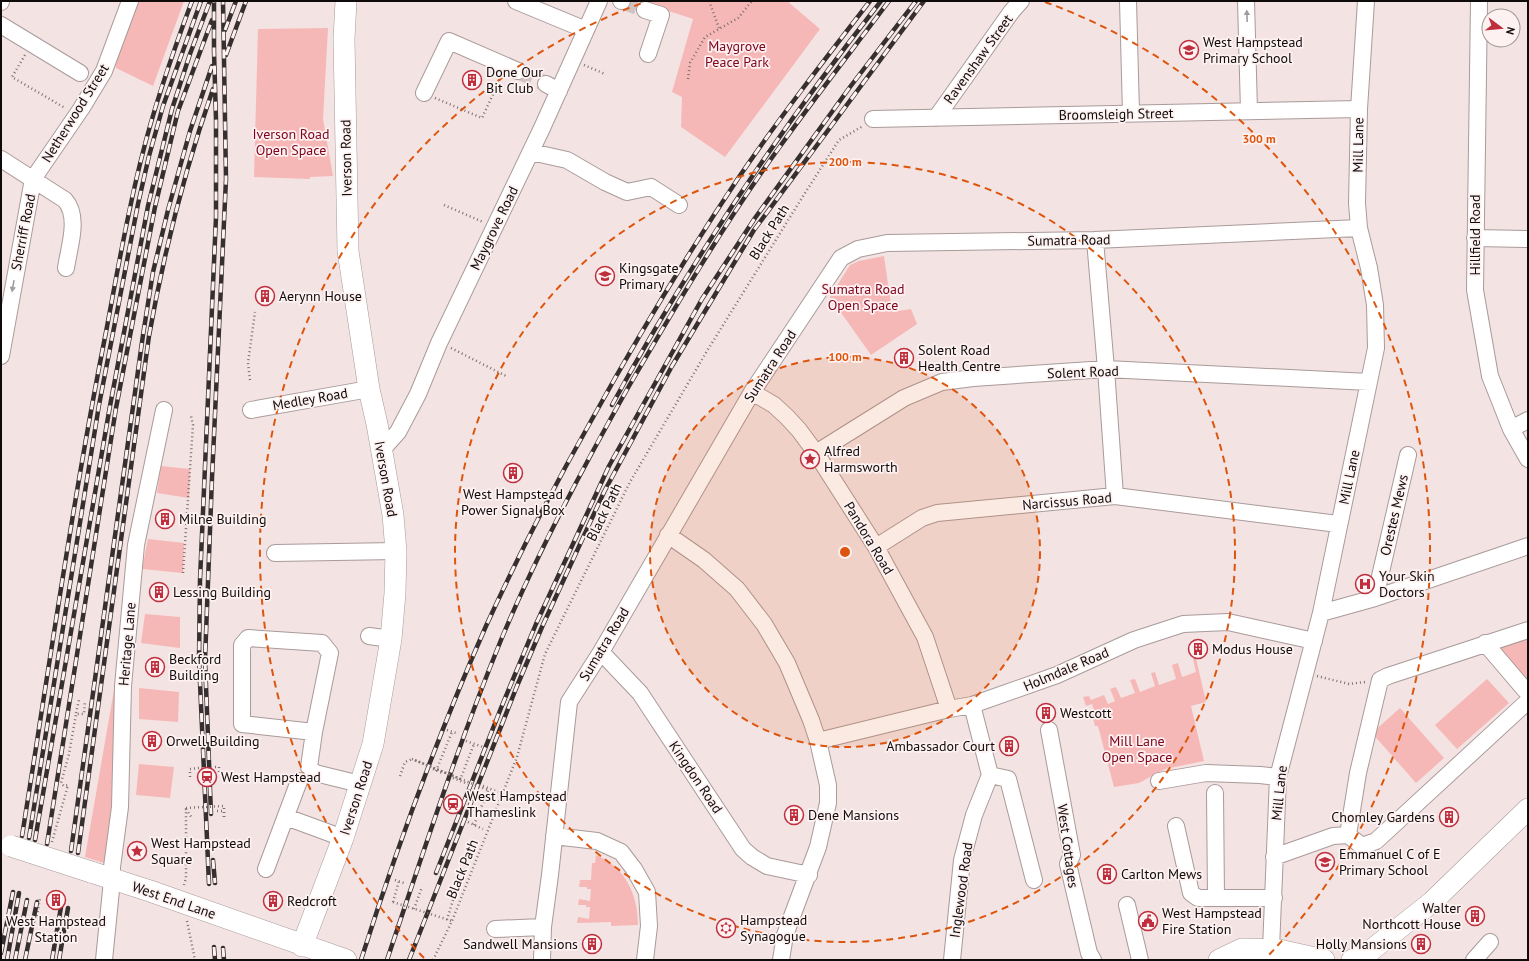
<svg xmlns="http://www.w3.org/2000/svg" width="1529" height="961" font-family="'PT Sans',sans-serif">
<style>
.green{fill:#f6b8b6}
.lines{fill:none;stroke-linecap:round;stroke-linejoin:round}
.minor-tunnel{stroke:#d1c3c2;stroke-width:16;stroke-dasharray:16 8;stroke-linecap:butt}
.minor-casing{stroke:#aa9a9a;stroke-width:18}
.major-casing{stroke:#aa9a9a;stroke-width:22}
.path{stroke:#7c7271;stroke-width:2.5;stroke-dasharray:1 3;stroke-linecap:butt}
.minor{stroke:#fff;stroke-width:16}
.major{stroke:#fff;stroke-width:21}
.rail-casing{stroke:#362f2f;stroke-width:4.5}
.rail{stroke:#fef1f1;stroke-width:3;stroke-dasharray:9;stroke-linecap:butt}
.major-bridge-casing{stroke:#aa9a9a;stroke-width:22;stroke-linecap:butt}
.path-bridge{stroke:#7c7271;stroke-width:2.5;stroke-dasharray:1 3;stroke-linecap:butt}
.major-bridge{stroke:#fff;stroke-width:21}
.oneway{fill:#9f9d9d}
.ring{fill:none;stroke:#dd550c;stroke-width:2;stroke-dasharray:7 5}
.labels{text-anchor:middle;stroke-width:3.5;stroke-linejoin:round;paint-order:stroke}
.poi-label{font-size:14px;fill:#100b0b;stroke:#fef1f1;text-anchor:start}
.park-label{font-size:14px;fill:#7e031b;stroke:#fef1f1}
.street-label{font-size:14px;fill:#100b0b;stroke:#fef1f1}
.centre{fill:#dd550c;stroke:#fef1f1;stroke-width:2}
.ring-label{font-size:12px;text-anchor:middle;font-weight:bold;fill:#dd550c;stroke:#fef1f1;stroke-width:3.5;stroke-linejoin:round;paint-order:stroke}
</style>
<rect width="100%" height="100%" fill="#f3e3e2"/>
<!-- green -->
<path class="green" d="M139,1H184L153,86L116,68L115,56Z
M638,1H787L820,29L725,157L681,127L682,97L672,92L693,19Z
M328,28L323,119L333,176L310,177V179L254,177L258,29Z
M884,256L892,312L911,309L917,324L871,355L830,297L850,265L859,261Z
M161,466L190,469L189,498L157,493Z
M148,539L184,543L183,573L142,569Z
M145,614L180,617V648L141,643Z
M1528,633V687L1494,643Z
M1196,658L1206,702L1191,706L1204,761L1165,769L1139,783L1114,787L1098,726H1095L1091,711L1094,710L1092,704L1086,706L1083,697L1089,696L1091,700L1104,695L1108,704L1115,701L1110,689L1116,687L1121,698L1135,693L1130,680L1135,679L1140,692L1155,686L1151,673L1155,672L1159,685L1176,679L1172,665L1178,663L1182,677L1196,672L1193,659Z
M118,667L117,742L107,864L85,857Z
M1487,679L1509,703L1457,749L1435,725Z
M139,688L179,692L178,722L139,719Z
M1400,708L1444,758L1416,783L1372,733Z
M139,764L174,767L170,798L136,795Z
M596,855C625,867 638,894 638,925L611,926V922L577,923L578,917L589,919L590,907H586V905H578L579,899L590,901L591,889H587V887H579L580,880H591L592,863H595Z"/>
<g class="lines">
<!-- minor-tunnel -->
<path class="minor-tunnel" d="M622,1L645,10
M518,71L546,84"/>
<!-- minor casing -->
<g class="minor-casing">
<path id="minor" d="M516,1L586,30
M621,1H622
M1128,1L1131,113
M1246,1L1249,111
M1479,1L1475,290L1490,376L1511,429L1528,459
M1,2V1
M645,10L661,15L648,54
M1,25L80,73
M546,84L559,91
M424,93L449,41L518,71
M936,118L1012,11L1021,1
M873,119L1359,109
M531,152L567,160L605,182L627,192L651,187L679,205
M1,159L65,200C80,217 69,247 66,268
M1475,238L1528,239
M1095,240L1106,369L1115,496
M1,356L33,179L81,109L104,71L130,1
M752,392L774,405L787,417L799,430L816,453L876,547L925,637L949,709
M251,410L369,389
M1511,429L1528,420
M381,451L398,432L418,394L439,343L542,128L599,1
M816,453L904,398L942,382L973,378L1106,369L1369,382
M668,535L704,560L737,589L764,624L787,663L811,720L818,741L828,785V803L818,847L785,935L781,960
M876,547L922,518L937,513L1115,496L1338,524
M275,553L396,551
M1375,598L1408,455
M1321,613L1375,598L1528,546
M369,636L391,639
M1485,643L1525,690L1528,691
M601,652L640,693L743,849L752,857L767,866L809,875
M1049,730L1072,855L1068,864L1089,953L1093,960
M314,732L242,724V645L248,638L322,643L330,653L314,732L309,767L315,773L360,784
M818,741L949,709L972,705L1057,675L1134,640L1183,624L1228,622L1314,641
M990,775L1008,779L1034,880
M1159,781L1206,773L1260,775L1278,777
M1215,793L1216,898
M286,817L343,838
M1176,826L1191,893L1198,898H1274
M1348,835L1358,773L1380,680L1388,676L1528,630
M554,836L597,841L621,852L634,869L647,892L649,926L645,960
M1274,857L1333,836L1348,835L1362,846L1376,841L1528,701
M266,869L299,781
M1127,905L1140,960
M495,929L543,927
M1271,949L1278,777L1321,613L1376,348L1375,305L1369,268L1359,228L1357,203L1359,109L1366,1
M104,960L112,880V867L120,807L123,686L136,545L164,410
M542,960L543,927L550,875L569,702L601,652L752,392L841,258L858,249L887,243L1095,240L1359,228
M952,960L962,860L974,815L990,775L972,705
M1474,960L1490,942"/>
</g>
<!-- major casing -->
<g class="major-casing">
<path id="major" d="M91,872L150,891L346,960
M302,946L343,838L373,744L391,639L395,593L396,551L393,515L377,424L369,389L348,251L344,39L346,1
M1219,960L1242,949L1279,950L1324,960
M1352,960L1369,952L1432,902L1528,809"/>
</g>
<!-- path -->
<path class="path" d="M709,1L719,28
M25,55L12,77L65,108
M584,65L605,74
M688,79L690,63L705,37L738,18L752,1
M435,98L482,118L500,79
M444,205L483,222
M451,348L506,376
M250,380L248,363L255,312
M183,573L193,425L191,416
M1317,676L1349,684L1365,682
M76,713L79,700
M447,730L456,733
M466,741L483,747
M215,767H219V775
M433,769L442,773
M436,771L452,732
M400,776L405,762L412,759
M190,777V769L199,768
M453,778L468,784
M460,780L474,744
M483,786L498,792
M186,809L192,818
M217,811H224V817
M468,822L483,829
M474,825L489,788
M52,842L68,785L64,786L61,783L69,754L76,714H84L85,701
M395,880L404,883
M184,885L186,878V808
M393,902L399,881
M414,909L422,887
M37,916L40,898
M447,920L453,900
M187,921L195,960
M433,960L452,921L517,757L545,654L630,482L707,351L805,193L839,140L863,126"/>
<!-- minor -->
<use href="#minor" class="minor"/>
<!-- major -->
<use href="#major" class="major"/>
<!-- rail casing -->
<g class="rail-casing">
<path id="rail" d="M225,30L236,1
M226,55L246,1
M612,405C690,262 780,129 881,1
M211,814L205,660L212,478L226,179L223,1
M22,836C49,668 73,499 106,332C117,274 127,214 142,156C155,103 173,52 192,1
M29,838L99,405L138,204L149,156L163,106L201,1
M35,840L110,406L148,206L172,109L190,54L210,1
M47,844L116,408L155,207L178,111L212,20
M71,851L143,335L153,272L168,210L190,131L212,66
M78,853L149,336C164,252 185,169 213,89
M213,860L215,883
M436,873L501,708L536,624L609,466L702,299L755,218L850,87L916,1
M209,884L199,660L200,580L216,217V120L214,51V1
M214,947L215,960
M223,948L224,960
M1,953L13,892
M7,960L19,893
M15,960L27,900
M25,960L37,902
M52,960L61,907
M59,960L68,908
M361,960C397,847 438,735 486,626C518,556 553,488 591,421C637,338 686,256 739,177C780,117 825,59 870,1
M387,960C423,853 458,745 501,640C537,553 582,469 629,386C677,304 725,222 781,145C816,96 853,49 889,1
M409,960L517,686L542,627L604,492L672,366L754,230L924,1"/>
</g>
<!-- rail -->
<use href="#rail" class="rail"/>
<!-- major-bridge casing -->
<g class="major-bridge-casing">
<path id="major-bridge" d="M11,846L91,872"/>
</g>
<!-- path-bridge -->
<path class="path-bridge" d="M460,779L412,759L488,790
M186,808L224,806V817
M393,902L452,921"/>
<!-- major-bridge -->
<use href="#major-bridge" class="major-bridge"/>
</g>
<!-- one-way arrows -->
<defs><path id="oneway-solid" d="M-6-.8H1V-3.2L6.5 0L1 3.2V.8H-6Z"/></defs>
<g class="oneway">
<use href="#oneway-solid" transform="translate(1247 16) rotate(-92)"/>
<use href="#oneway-solid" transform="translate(13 286) rotate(100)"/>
</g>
<!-- distance rings -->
<circle cx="845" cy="552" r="195" fill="#dd550c" fill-opacity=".12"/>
<g class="ring">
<circle cx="845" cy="552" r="195"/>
<circle cx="845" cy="552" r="390"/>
<path d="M424 958A585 585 0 0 1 645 2M1045 2A585 585 0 0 1 1266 958"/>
</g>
<!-- icons -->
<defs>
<g id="school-ring" transform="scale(1)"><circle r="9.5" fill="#fef1f1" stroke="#be2e3c" stroke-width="1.5"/><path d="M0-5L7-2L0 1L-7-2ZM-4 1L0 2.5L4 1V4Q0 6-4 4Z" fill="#be2e3c"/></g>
<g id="building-ring" transform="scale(1)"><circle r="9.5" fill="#fef1f1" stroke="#be2e3c" stroke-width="1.5"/><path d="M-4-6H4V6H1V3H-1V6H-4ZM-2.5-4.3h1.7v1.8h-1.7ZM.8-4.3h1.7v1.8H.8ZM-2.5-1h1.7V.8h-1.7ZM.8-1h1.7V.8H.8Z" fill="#be2e3c"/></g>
<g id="sight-ring" transform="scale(1)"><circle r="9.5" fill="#fef1f1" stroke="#be2e3c" stroke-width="1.5"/><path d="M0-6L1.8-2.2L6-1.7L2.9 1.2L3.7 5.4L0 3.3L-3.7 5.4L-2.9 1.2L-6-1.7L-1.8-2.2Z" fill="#be2e3c"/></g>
<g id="hospital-ring" transform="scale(1)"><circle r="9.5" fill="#fef1f1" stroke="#be2e3c" stroke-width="1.5"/><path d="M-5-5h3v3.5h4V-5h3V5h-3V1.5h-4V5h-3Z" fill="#be2e3c"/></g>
<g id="station-ring" transform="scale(1)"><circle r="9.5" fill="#fef1f1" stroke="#be2e3c" stroke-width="1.5"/><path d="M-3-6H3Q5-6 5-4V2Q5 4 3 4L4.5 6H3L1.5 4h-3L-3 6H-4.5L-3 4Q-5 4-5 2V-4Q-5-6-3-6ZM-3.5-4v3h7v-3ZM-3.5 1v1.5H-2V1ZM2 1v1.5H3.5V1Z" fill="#be2e3c"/></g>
<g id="civic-ring" transform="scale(1)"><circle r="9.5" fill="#fef1f1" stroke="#be2e3c" stroke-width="1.5"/><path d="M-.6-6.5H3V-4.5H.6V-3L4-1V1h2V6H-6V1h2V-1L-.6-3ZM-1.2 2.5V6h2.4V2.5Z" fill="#be2e3c"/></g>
<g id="synagogue-ring" transform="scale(1)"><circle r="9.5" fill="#fef1f1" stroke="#be2e3c" stroke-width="1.5"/><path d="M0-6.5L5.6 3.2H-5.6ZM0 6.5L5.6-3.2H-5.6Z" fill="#be2e3c"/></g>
</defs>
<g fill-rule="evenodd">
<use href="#school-ring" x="1189" y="50"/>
<use href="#building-ring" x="472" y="80"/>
<use href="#school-ring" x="605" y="276"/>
<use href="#building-ring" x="265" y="296"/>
<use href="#building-ring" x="904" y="358"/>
<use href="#sight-ring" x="810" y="459"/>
<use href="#building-ring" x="513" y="473"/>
<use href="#building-ring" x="165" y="519"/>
<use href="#hospital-ring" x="1365" y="584"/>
<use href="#building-ring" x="159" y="592"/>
<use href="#building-ring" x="1198" y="649"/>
<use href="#building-ring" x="155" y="667"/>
<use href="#building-ring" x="1046" y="713"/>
<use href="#building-ring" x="152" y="741"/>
<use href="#building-ring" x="1009" y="746"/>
<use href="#station-ring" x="207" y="777"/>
<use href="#station-ring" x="453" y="804"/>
<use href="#building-ring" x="794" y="815"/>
<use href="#building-ring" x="1449" y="817"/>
<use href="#sight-ring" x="137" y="851"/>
<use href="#school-ring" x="1325" y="862"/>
<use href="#building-ring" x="1107" y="874"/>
<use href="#building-ring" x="56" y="900"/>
<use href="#building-ring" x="273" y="901"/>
<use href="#building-ring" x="1475" y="916"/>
<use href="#civic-ring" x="1148" y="921"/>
<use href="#synagogue-ring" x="726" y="928"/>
<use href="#building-ring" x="592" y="944"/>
<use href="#building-ring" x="1421" y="944"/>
</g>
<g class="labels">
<!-- poi labels -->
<g class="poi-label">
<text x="1203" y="47">West Hampstead<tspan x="1203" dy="16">Primary School</tspan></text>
<text x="486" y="77">Done Our<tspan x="486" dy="16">Bit Club</tspan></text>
<text x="619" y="273">Kingsgate<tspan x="619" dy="16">Primary</tspan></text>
<text x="279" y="301">Aerynn House</text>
<text x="918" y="355">Solent Road<tspan x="918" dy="16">Health Centre</tspan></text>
<text x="824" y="456">Alfred<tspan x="824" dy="16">Harmsworth</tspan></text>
<text x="513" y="499" text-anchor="middle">West Hampstead<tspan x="513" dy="16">Power Signal Box</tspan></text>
<text x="179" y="524">Milne Building</text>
<text x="1379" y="581">Your Skin<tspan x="1379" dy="16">Doctors</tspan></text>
<text x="173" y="597">Lessing Building</text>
<text x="1212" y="654">Modus House</text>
<text x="169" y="664">Beckford<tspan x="169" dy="16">Building</tspan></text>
<text x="1060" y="718">Westcott</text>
<text x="166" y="746">Orwell Building</text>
<text x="995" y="751" text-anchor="end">Ambassador Court</text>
<text x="221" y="782">West Hampstead</text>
<text x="467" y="801">West Hampstead<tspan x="467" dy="16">Thameslink</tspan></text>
<text x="808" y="820">Dene Mansions</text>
<text x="1435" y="822" text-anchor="end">Chomley Gardens</text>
<text x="151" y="848">West Hampstead<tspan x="151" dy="16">Square</tspan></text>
<text x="1339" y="859">Emmanuel C of E<tspan x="1339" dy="16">Primary School</tspan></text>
<text x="1121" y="879">Carlton Mews</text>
<text x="287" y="906">Redcroft</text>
<text x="1461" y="913" text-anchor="end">Walter<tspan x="1461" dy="16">Northcott House</tspan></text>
<text x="1162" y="918">West Hampstead<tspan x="1162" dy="16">Fire Station</tspan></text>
<text x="740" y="925">Hampstead<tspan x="740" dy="16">Synagogue</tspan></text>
<text x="56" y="926" text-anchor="middle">West Hampstead<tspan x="56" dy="16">Station</tspan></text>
<text x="578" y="949" text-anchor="end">Sandwell Mansions</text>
<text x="1407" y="949" text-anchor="end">Holly Mansions</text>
</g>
<!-- park labels -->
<g class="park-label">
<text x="737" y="51">Maygrove<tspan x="737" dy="16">Peace Park</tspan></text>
<text x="291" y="139">Iverson Road<tspan x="291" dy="16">Open Space</tspan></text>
<text x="863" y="294">Sumatra Road<tspan x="863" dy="16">Open Space</tspan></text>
<text x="1137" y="746">Mill Lane<tspan x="1137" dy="16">Open Space</tspan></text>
</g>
<!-- street labels -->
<g class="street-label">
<text transform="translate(978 59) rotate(-54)" y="5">Ravenshaw Street</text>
<text transform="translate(75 113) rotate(-58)" y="5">Netherwood Street</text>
<text transform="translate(1116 114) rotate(-1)" y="5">Broomsleigh Street</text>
<text transform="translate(1358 145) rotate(-89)" y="5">Mill Lane</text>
<text transform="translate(346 158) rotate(-91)" y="5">Iverson Road</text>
<text transform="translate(494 228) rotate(-64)" y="5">Maygrove Road</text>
<text transform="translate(23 232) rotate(-79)" y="5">Sherriff Road</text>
<text transform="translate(769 232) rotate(-58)" y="5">Black Path</text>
<text transform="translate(1475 235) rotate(-90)" y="5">Hillfield Road</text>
<text transform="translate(1069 240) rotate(-1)" y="5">Sumatra Road</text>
<text transform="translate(770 366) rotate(-57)" y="5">Sumatra Road</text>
<text transform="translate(1083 372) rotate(-2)" y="5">Solent Road</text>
<text transform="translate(310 399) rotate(-10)" y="5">Medley Road</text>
<text transform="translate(1349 477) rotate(-78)" y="5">Mill Lane</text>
<text transform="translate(386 479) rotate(80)" y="5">Iverson Road</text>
<text transform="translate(1067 501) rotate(-5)" y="5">Narcissus Road</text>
<text transform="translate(604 512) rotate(-64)" y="5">Black Path</text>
<text transform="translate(1394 515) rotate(-77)" y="5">Orestes Mews</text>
<text transform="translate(869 538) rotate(59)" y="5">Pandora Road</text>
<text transform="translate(127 644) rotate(-85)" y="5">Heritage Lane</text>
<text transform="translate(604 644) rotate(-59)" y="5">Sumatra Road</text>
<text transform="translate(1066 669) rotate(-23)" y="5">Holmdale Road</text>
<text transform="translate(696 777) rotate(56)" y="5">Kingdon Road</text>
<text transform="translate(1279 793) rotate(-84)" y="5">Mill Lane</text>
<text transform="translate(356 798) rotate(-72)" y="5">Iverson Road</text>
<text transform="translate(1068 846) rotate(82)" y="5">West Cottages</text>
<text transform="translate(462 869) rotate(-68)" y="5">Black Path</text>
<text transform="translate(961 890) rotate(-82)" y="5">Inglewood Road</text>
<text transform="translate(174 900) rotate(19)" y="5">West End Lane</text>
</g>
</g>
<circle cx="845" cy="552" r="6" class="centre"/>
<g class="ring-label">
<text x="1259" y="143">300 m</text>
<text x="845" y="166">200 m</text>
<text x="845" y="361">100 m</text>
</g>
<!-- border -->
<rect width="1529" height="961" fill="none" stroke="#100b0b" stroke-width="4"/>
<!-- north arrow -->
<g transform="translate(1501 28) rotate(106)"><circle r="19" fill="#fef1f1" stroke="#9f9595"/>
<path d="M0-3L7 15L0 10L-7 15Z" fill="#be2e3c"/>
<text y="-6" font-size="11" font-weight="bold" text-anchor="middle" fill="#100b0b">N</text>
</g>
</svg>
